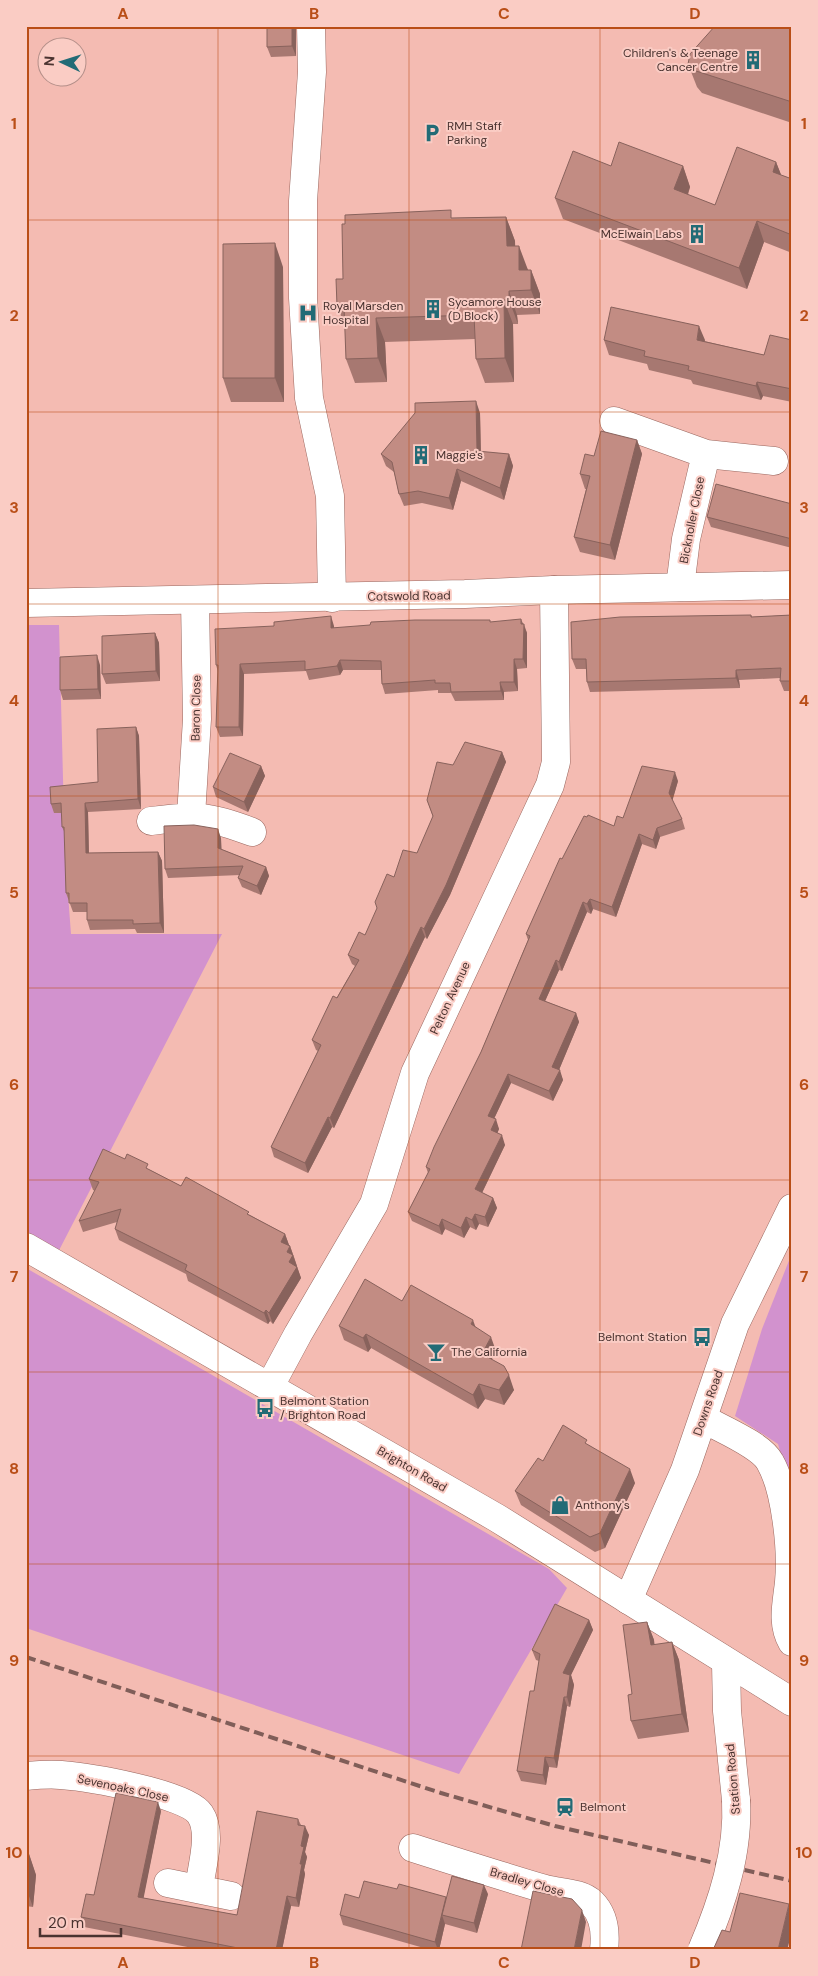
<svg xmlns="http://www.w3.org/2000/svg" width="818" height="1976" font-family="'DM Sans',sans-serif">
<style>
.green{fill:#d292ce}
.lines{fill:none;stroke-linecap:round;stroke-linejoin:round}
.minor-casing{stroke:#9a675f;stroke-width:29}
.major-casing{stroke:#9a675f;stroke-width:29}
.minor{stroke:#fff;stroke-width:28}
.major{stroke:#fff;stroke-width:28}
.rail{stroke:#805e59;stroke-width:4;stroke-dasharray:10 5;stroke-linecap:butt}
.minor-bridge-casing{stroke:#9a675f;stroke-width:29;stroke-linecap:butt}
.minor-bridge{stroke:#fff;stroke-width:28}
.wall{fill:#a77871}
.shaded-wall{fill:#88625c}
.building{fill:#c28c83;stroke:#88625c}
.grid{fill:none;stroke:#b94e17;stroke-width:1;stroke-opacity:0.55}
.labels{text-anchor:middle;stroke-width:4;stroke-linejoin:round;paint-order:stroke}
.poi-label{font-size:12px;fill:#4a3330;stroke:#faccc4;text-anchor:start}
.street-label{font-size:12px;fill:#4a3330;stroke:#faccc4}
.neatline{fill:none;stroke:#b94e17;stroke-width:2}
.grid-label{font-size:16px;text-anchor:middle;font-weight:bold;fill:#b94e17}
</style>
<rect width="100%" height="100%" fill="#f4bbb2"/>
<!-- green -->
<path class="green" d="M26,625H59L65,855L71,934H222L53,1262L26,1247Z
M792,1253V1493L778,1444L735,1416L762,1329Z
M26,1268L549,1569L567,1588L459,1774L26,1628Z"/>
<g class="lines">
<!-- minor casing -->
<g class="minor-casing">
<path id="minor" d="M311,26L312,72L303,201V298L309,398L330,496L332,598
M614,421L706,454L774,461
M680,587L686,539L706,454
M191,816L197,719L195,600
M151,821C196,815 210,816 252,832
M270,1386L298,1334L374,1204L415,1073L550,785L556,762L554,590
M704,1419C721,1429 761,1445 770,1462C786,1490 792,1551 789,1582C787,1602 781,1623 792,1642
M628,1600L685,1470L735,1324L792,1208
M726,1663L727,1711L736,1800
M26,1776C37,1775 50,1774 61,1775C87,1777 186,1793 200,1814C213,1833 201,1868 199,1889
M413,1848C457,1862 501,1876 545,1889C560,1893 581,1892 592,1903C605,1916 606,1933 604,1950
M168,1883L231,1896"/>
</g>
<!-- major casing -->
<g class="major-casing">
<path id="major" d="M26,603L465,594L554,590L792,585
M26,1247L497,1518L792,1702"/>
</g>
<!-- minor -->
<use href="#minor" class="minor"/>
<!-- major -->
<use href="#major" class="major"/>
<!-- rail -->
<path class="rail" d="M26,1657L441,1793L555,1826L792,1881"/>
<!-- minor-bridge casing -->
<g class="minor-bridge-casing">
<path id="minor-bridge" d="M702,1950C722,1903 739,1852 736,1800"/>
</g>
<!-- minor-bridge -->
<use href="#minor-bridge" class="minor-bridge"/>
</g>
<!-- wall -->
<path class="wall" d="M296,26V56L271,57L267,47Z
M792,26V123L702,93L697,87L688,64Z
M776,162L781,175L792,179V253L764,242L747,289L563,219L555,198L611,166H683L690,187L688,195L715,205Z
M506,217L515,241V246L528,270H531L540,294V314L517,315L518,324H513L514,382L485,383L476,359L475,339L385,342L387,382L355,383L346,359L345,326L337,306L343,279L454,218Z
M283,267L284,402H231L223,378Z
M604,340H705L704,341L764,355L792,340V402L763,396L761,400L693,384L691,380L649,370L647,364L609,355Z
M480,413L481,452L509,454L513,466L504,500L461,481L453,510L422,503L404,506L399,494L394,472L386,466L381,454Z
M637,440L642,454L615,560L580,552L574,537L586,489H585L580,474L594,456Z
M792,504V548L711,527L707,517Z
M751,615L752,617L792,615V691H784L780,681V678L739,680L740,688L590,692L587,682L586,669H576L572,659Z
M491,622L524,624L527,633V668L517,669L518,691L504,692V700L455,701L451,693H438V690L385,694L382,684L381,670H343L340,675L309,680L306,671L244,674L243,736L220,737L216,727L218,672L216,665L334,626V628Z
M155,633L159,643L160,681L106,684L102,674Z
M100,665L101,699L63,700L60,690Z
M136,727L139,736L141,809L88,812L89,853L158,852L162,861L164,933H137L135,929L90,930L87,920V912H73L66,893L65,833L62,827V813H54L51,804L98,782Z
M502,752L506,762L450,895L427,939L425,937L334,1128L332,1127L308,1173L274,1157L271,1147L318,1051L316,1050L312,1040L355,966L352,964L348,955L365,935L394,877L417,853L433,817L427,800L453,765Z
M261,766L265,776L248,812L216,797L213,787Z
M678,781L672,801L682,819L685,829L660,837L656,849L642,844L616,917L593,909L591,914L587,912L562,971L559,970L545,1001L576,1013L579,1022L559,1070L563,1080L553,1101L511,1083L494,1119L499,1129L497,1133L505,1145L482,1193L493,1198L497,1208L488,1227L479,1224L476,1230L470,1227L464,1238L445,1229L442,1235L412,1221L408,1212L428,1173L426,1167L481,1052L528,940L526,934L562,859L614,826L623,818Z
M221,838V849L266,867L269,876L261,895L242,887L238,878L240,875L168,878L165,869Z
M125,1159L150,1170L181,1186L250,1215L285,1234L289,1245L290,1246L294,1257L297,1266V1267L301,1278L273,1324L270,1321L268,1324L188,1281L186,1274L119,1240L115,1229L117,1222L83,1232L79,1221L95,1191L93,1190L89,1179Z
M402,1301L476,1327L496,1351L492,1359L514,1390L504,1405L485,1399L478,1409L371,1348L368,1352L344,1340L339,1326Z
M589,1445L635,1483L605,1548L595,1552L521,1505L515,1491L543,1461Z
M589,1620L593,1630L571,1675L574,1685L570,1707L567,1706L557,1768L549,1767L546,1785L521,1781L517,1771L534,1691L539,1661L536,1660L532,1650Z
M647,1622L654,1640V1645L672,1642L679,1660L689,1732L638,1739L631,1721L632,1694Z
M161,1811L143,1898L237,1915L298,1819L301,1825L309,1835L305,1852L307,1857L304,1870L305,1874L299,1907L291,1906L282,1950H203L84,1927L81,1917L94,1895Z
M26,1851H28L36,1875L33,1907L26,1906Z
M397,1889L446,1897L488,1894L477,1933L445,1924L439,1950H431L343,1925L340,1915L359,1898Z"/>
<!-- shaded-wall -->
<path class="shaded-wall" d="M292,26H296V56L292,46Z
M776,162L784,182L773,172Z
M683,166L690,187L682,210L674,189Z
M506,217L515,241L516,270L507,246Z
M757,221L764,242L747,289L739,268Z
M275,243L283,267L284,402L275,378Z
M519,246L528,270H519Z
M531,270L540,294V314L531,290Z
M509,291L517,315L518,324L509,300Z
M504,300L513,324L514,382L505,358Z
M376,318L385,342L387,382L378,358Z
M699,326L705,340L702,354L697,340Z
M757,382L763,396L761,400L756,386Z
M476,401L480,413L481,463L477,451Z
M637,440L642,454L615,560L610,545Z
M509,454L513,466L504,500L500,488Z
M457,469L461,481L453,510L449,498Z
M331,616L334,626V638L331,628Z
M521,619L527,633V668L523,659Z
M155,633L159,643L160,681L156,671Z
M97,655L100,665L101,699L98,689Z
M514,659L517,669L518,691L514,682Z
M340,660L343,670L340,675L337,666Z
M240,664L244,674L243,736L239,727Z
M736,670L739,680L740,688L736,678Z
M500,682L504,692V700L501,691Z
M136,727L139,736L141,809L138,799Z
M502,752L506,762L450,895L427,939L424,929Z
M261,766L265,776L248,812L244,802Z
M675,772L678,781L672,802L669,793Z
M85,803L88,812L89,862L86,853Z
M657,828L660,837L656,849L653,840Z
M218,829L221,838L222,857L218,848Z
M639,834L642,844L616,917L612,907Z
M158,852L162,861L164,933L160,923Z
M266,867L269,876L261,895L257,886Z
M590,899L593,909L591,914L587,904Z
M583,902L587,912L562,971L559,962Z
M421,927L425,937L334,1128L330,1118Z
M556,960L559,970L542,1008L539,999Z
M576,1013L579,1022L556,1077L552,1067Z
M560,1070L563,1080L553,1101L549,1091Z
M508,1074L511,1083L491,1125L488,1116Z
M328,1117L332,1127L308,1173L305,1163Z
M496,1119L499,1129L495,1139L491,1130Z
M502,1135L505,1145L479,1199L475,1189Z
M493,1198L497,1208L488,1227L485,1217Z
M475,1214L479,1224L476,1230L472,1220Z
M466,1217L470,1227L464,1238L461,1228Z
M442,1219L445,1229L442,1235L439,1226Z
M285,1234L289,1245L285,1252L281,1242Z
M290,1246L301,1278L273,1324L269,1313L289,1262L287,1252Z
M266,1310L270,1321L268,1324L264,1313Z
M473,1320L478,1334L471,1324Z
M366,1334L371,1348L368,1352L363,1338Z
M491,1337L496,1351L487,1368L482,1354Z
M509,1375L514,1390L504,1405L499,1390Z
M479,1384L485,1399L478,1409L473,1395Z
M630,1469L635,1483L605,1548L600,1533Z
M589,1620L593,1630L571,1675L574,1685L570,1707L567,1697L563,1673Z
M647,1622L654,1640L657,1663L651,1645Z
M672,1642L679,1660L689,1732L682,1714Z
M564,1697L567,1706L557,1768L554,1758Z
M545,1757L549,1767L546,1785L543,1775Z
M158,1802L161,1811L142,1906L138,1897Z
M305,1826L309,1835L305,1852L307,1857L304,1870L305,1874L299,1907L296,1898L300,1864L301,1846Z
M28,1851L36,1875L33,1907L26,1888V1865Z
M484,1885L488,1894L477,1933L474,1923Z
M287,1896L291,1906L282,1950H276Z
M446,1897L442,1915L445,1924L439,1950H438L435,1942Z
M789,1904L792,1910V1932L787,1950H778Z
M582,1910L586,1922L581,1950H574Z"/>
<!-- building -->
<path class="building" d="M267,26H292V46L267,47Z
M715,26H792V102L693,70L688,64L690,54Z
M619,142L683,166L674,189L715,205L737,147L776,162L773,172L792,179V235L757,221L739,268L555,198L573,151L611,166Z
M451,210V218L506,217L507,246H519V270H531V290L509,291V300H504L505,358L476,359L474,315L376,318L378,358L346,359L344,306H337L336,279H343L342,224H345V215Z
M275,243V378H223V244Z
M611,307L699,326L697,340L764,355L770,335L792,340L790,348H792V389L757,382L756,386L688,370L689,366L644,356L645,351L604,340Z
M476,401L477,451L509,454L500,488L457,469L449,498L418,491L399,494L392,462L381,454L415,413V403Z
M601,431L637,440L610,545L574,537L590,476L580,474L585,454L594,456Z
M716,484L792,504V539L707,517Z
M751,615V617L792,615V681H780L781,668L736,670V678L587,682L586,659H572L571,622L620,617Z
M331,616V628L370,625L371,622L415,620H490V622L521,619V624H524L523,659H514V682H500L501,691L451,692L450,683H435V680L382,684L381,661L340,660L337,666L305,670V661L240,664L239,727H216L218,665H216L215,629L274,626V622Z
M155,633L156,671L102,674V636Z
M97,655L98,689L60,690V657Z
M136,727L138,799L85,803L86,853L158,852L160,923L133,924V920H87V903H69V893H66L64,827H62L61,803L51,804L50,787L98,782L97,729Z
M465,742L502,752L446,885L424,929L421,927L330,1118L328,1117L305,1163L271,1147L321,1045L312,1040L333,996L337,998L359,960L348,955L359,932L365,935L377,908L375,902L387,874L394,877L403,850L417,853L433,816L427,800L437,762L453,765Z
M230,753L261,766L244,802L213,787Z
M642,766L675,772L669,793L682,819L657,828L653,840L639,834L612,907L590,899L587,904L583,902L559,962L556,960L539,999L576,1013L552,1067L560,1070L549,1091L508,1074L488,1116L496,1119L491,1130L502,1135L475,1189L493,1198L485,1217L475,1214L472,1220L466,1217L461,1228L442,1219L439,1226L408,1212L430,1169L426,1167L434,1147L481,1052L530,936L526,934L560,858L562,859L584,816L587,817L588,815L614,826L617,816L623,818Z
M194,825L218,829V848L266,867L257,886L238,878L243,866L165,869L164,826Z
M103,1149L125,1159L127,1154L148,1164L146,1168L181,1186L186,1177L249,1212L247,1214L285,1234L281,1242L290,1246L287,1252L293,1255L289,1262L297,1267L269,1313L266,1310L264,1313L185,1270L187,1265L115,1229L121,1209L79,1221L99,1182L89,1179Z
M365,1279L402,1301L411,1285L473,1320L471,1324L491,1337L482,1354L504,1366L509,1375L499,1390L479,1384L473,1395L366,1334L363,1338L339,1326Z
M563,1425L587,1440L585,1443L630,1469L600,1533L590,1537L515,1491L538,1458L543,1461Z
M555,1604L589,1620L563,1673L570,1675L567,1697H564L554,1758L545,1757L543,1775L517,1771L530,1691H534L540,1654L532,1650Z
M647,1622L651,1645L672,1642L682,1714L631,1721L628,1695L632,1694L623,1625Z
M116,1793L158,1802L138,1897L237,1915L257,1811L298,1819V1825L305,1826L301,1846L304,1847L300,1864H302L296,1898L287,1896L276,1950H248L81,1917L86,1894L94,1895Z
M26,1851H28L26,1865Z
M452,1876L484,1885L474,1923L442,1915Z
M364,1881L397,1889L399,1884L446,1897L435,1942L340,1915L345,1894L359,1898Z
M533,1891L572,1899L582,1910L574,1950H521Z
M740,1893L789,1904L778,1950H713L722,1930L730,1932Z"/>
<!-- grid -->
<path class="grid" d="M218,26V1950M409,26V1950M600,26V1950M26,220H792M26,412H792M26,604H792M26,796H792M26,988H792M26,1180H792M26,1372H792M26,1564H792M26,1756H792"/>
<!-- icons -->
<defs>
<g id="building-bare" transform="scale(1.5)"><path d="M-4-6H4V6H1V3H-1V6H-4ZM-2.5-4.3h1.7v1.8h-1.7ZM.8-4.3h1.7v1.8H.8ZM-2.5-1h1.7V.8h-1.7ZM.8-1h1.7V.8H.8Z" fill="#226b76" stroke="#faccc4" stroke-width="2.5" paint-order="stroke"/></g>
<g id="parking-bare" transform="scale(1.5)"><path d="M-3.5-5.5H1a3.5 3.5 0 0 1 0 7H-1V5.5H-3.5ZM-1-3.4V-.6H.8a1.4 1.4 0 0 0 0-2.8Z" fill="#226b76" stroke="#faccc4" stroke-width="2.5" paint-order="stroke"/></g>
<g id="hospital-bare" transform="scale(1.5)"><path d="M-5-5h3v3.5h4V-5h3V5h-3V1.5h-4V5h-3Z" fill="#226b76" stroke="#faccc4" stroke-width="2.5" paint-order="stroke"/></g>
<g id="bus-bare" transform="scale(1.5)"><path d="M-5-6H5V4H4V6H2V4H-2V6H-4V4H-5ZM-3.5-4V0h7V-4ZM-3.5 1.2v1.5H-2V1.2ZM2 1.2v1.5H3.5V1.2Z" fill="#226b76" stroke="#faccc4" stroke-width="2.5" paint-order="stroke"/></g>
<g id="bar-bare" transform="scale(1.5)"><path d="M-6-5H6L.8 .8V4.5H3.5V6h-7V4.5H-.8V.8Z" fill="#226b76" stroke="#faccc4" stroke-width="2.5" paint-order="stroke"/></g>
<g id="shop-bare" transform="scale(1.5)"><path d="M-5-2.5h2.3a2.7 3.5 0 0 1 5.4 0H5L5.5 6h-11ZM-1.5-2.5h3a1.5 2.3 0 0 0-3 0Z" fill="#226b76" stroke="#faccc4" stroke-width="2.5" paint-order="stroke"/></g>
<g id="station-bare" transform="scale(1.5)"><path d="M-3-6H3Q5-6 5-4V2Q5 4 3 4L4.5 6H3L1.5 4h-3L-3 6H-4.5L-3 4Q-5 4-5 2V-4Q-5-6-3-6ZM-3.5-4v3h7v-3ZM-3.5 1v1.5H-2V1ZM2 1v1.5H3.5V1Z" fill="#226b76" stroke="#faccc4" stroke-width="2.5" paint-order="stroke"/></g>
</defs>
<g fill-rule="evenodd">
<use href="#building-bare" x="753" y="60"/>
<use href="#parking-bare" x="432" y="133"/>
<use href="#building-bare" x="697" y="234"/>
<use href="#building-bare" x="433" y="309"/>
<use href="#hospital-bare" x="308" y="313"/>
<use href="#building-bare" x="421" y="455"/>
<use href="#bus-bare" x="702" y="1337"/>
<use href="#bar-bare" x="436" y="1352"/>
<use href="#bus-bare" x="265" y="1408"/>
<use href="#shop-bare" x="560" y="1505"/>
<use href="#station-bare" x="565" y="1807"/>
</g>
<g class="labels">
<!-- poi labels -->
<g class="poi-label">
<text x="738" y="57" text-anchor="end">Children's &amp; Teenage<tspan x="738" dy="14">Cancer Centre</tspan></text>
<text x="447" y="130">RMH Staff<tspan x="447" dy="14">Parking</tspan></text>
<text x="682" y="238" text-anchor="end">McElwain Labs</text>
<text x="448" y="306">Sycamore House<tspan x="448" dy="14">(D Block)</tspan></text>
<text x="323" y="310">Royal Marsden<tspan x="323" dy="14">Hospital</tspan></text>
<text x="436" y="459">Maggie's</text>
<text x="687" y="1341" text-anchor="end">Belmont Station</text>
<text x="451" y="1356">The California</text>
<text x="280" y="1405">Belmont Station<tspan x="280" dy="14">/ Brighton Road</tspan></text>
<text x="575" y="1509">Anthony's</text>
<text x="580" y="1811">Belmont</text>
</g>
<!-- street labels -->
<g class="street-label">
<text transform="translate(692 520) rotate(-79)" y="4">Bicknoller Close</text>
<text transform="translate(409 596) rotate(-1)" y="4">Cotswold Road</text>
<text transform="translate(196 708) rotate(-89)" y="4">Baron Close</text>
<text transform="translate(450 998) rotate(-65)" y="4">Pelton Avenue</text>
<text transform="translate(708 1403) rotate(-71)" y="4">Downs Road</text>
<text transform="translate(412 1469) rotate(30)" y="4">Brighton Road</text>
<text transform="translate(733 1779) rotate(-95)" y="4">Station Road</text>
<text transform="translate(123 1788) rotate(12)" y="4">Sevenoaks Close</text>
<text transform="translate(527 1882) rotate(16)" y="4">Bradley Close</text>
</g>
</g>
<!-- border -->
<rect width="818" height="1976" fill="none" stroke="#faccc4" stroke-width="55"/>
<!-- north arrow -->
<g transform="translate(62 62) rotate(274)"><circle r="24" fill="#faccc4" stroke="#b48f89"/>
<path d="M0-4L9 19L0 12L-9 19Z" fill="#226b76"/>
<text y="-8" font-size="14" font-weight="bold" text-anchor="middle" fill="#4a3330">N</text>
</g>
<!-- scale -->
<path d="M40 1928v8h81v-8" fill="none" stroke="#4a3330" stroke-width="2.5"/>
<text x="48" y="1928" font-size="15" fill="#4a3330" stroke="#faccc4" stroke-width="4" paint-order="stroke">20 m</text>
<rect x="28" y="28" width="762" height="1920" class="neatline"/>
<g class="grid-label">
<text x="123" y="19">A</text>
<text x="314" y="19">B</text>
<text x="504" y="19">C</text>
<text x="695" y="19">D</text>
<text x="14" y="129">1</text>
<text x="804" y="129">1</text>
<text x="14" y="321">2</text>
<text x="804" y="321">2</text>
<text x="14" y="513">3</text>
<text x="804" y="513">3</text>
<text x="14" y="706">4</text>
<text x="804" y="706">4</text>
<text x="14" y="898">5</text>
<text x="804" y="898">5</text>
<text x="14" y="1090">6</text>
<text x="804" y="1090">6</text>
<text x="14" y="1282">7</text>
<text x="804" y="1282">7</text>
<text x="14" y="1474">8</text>
<text x="804" y="1474">8</text>
<text x="14" y="1666">9</text>
<text x="804" y="1666">9</text>
<text x="14" y="1858">10</text>
<text x="804" y="1858">10</text>
<text x="123" y="1968">A</text>
<text x="314" y="1968">B</text>
<text x="504" y="1968">C</text>
<text x="695" y="1968">D</text>
</g>
</svg>
